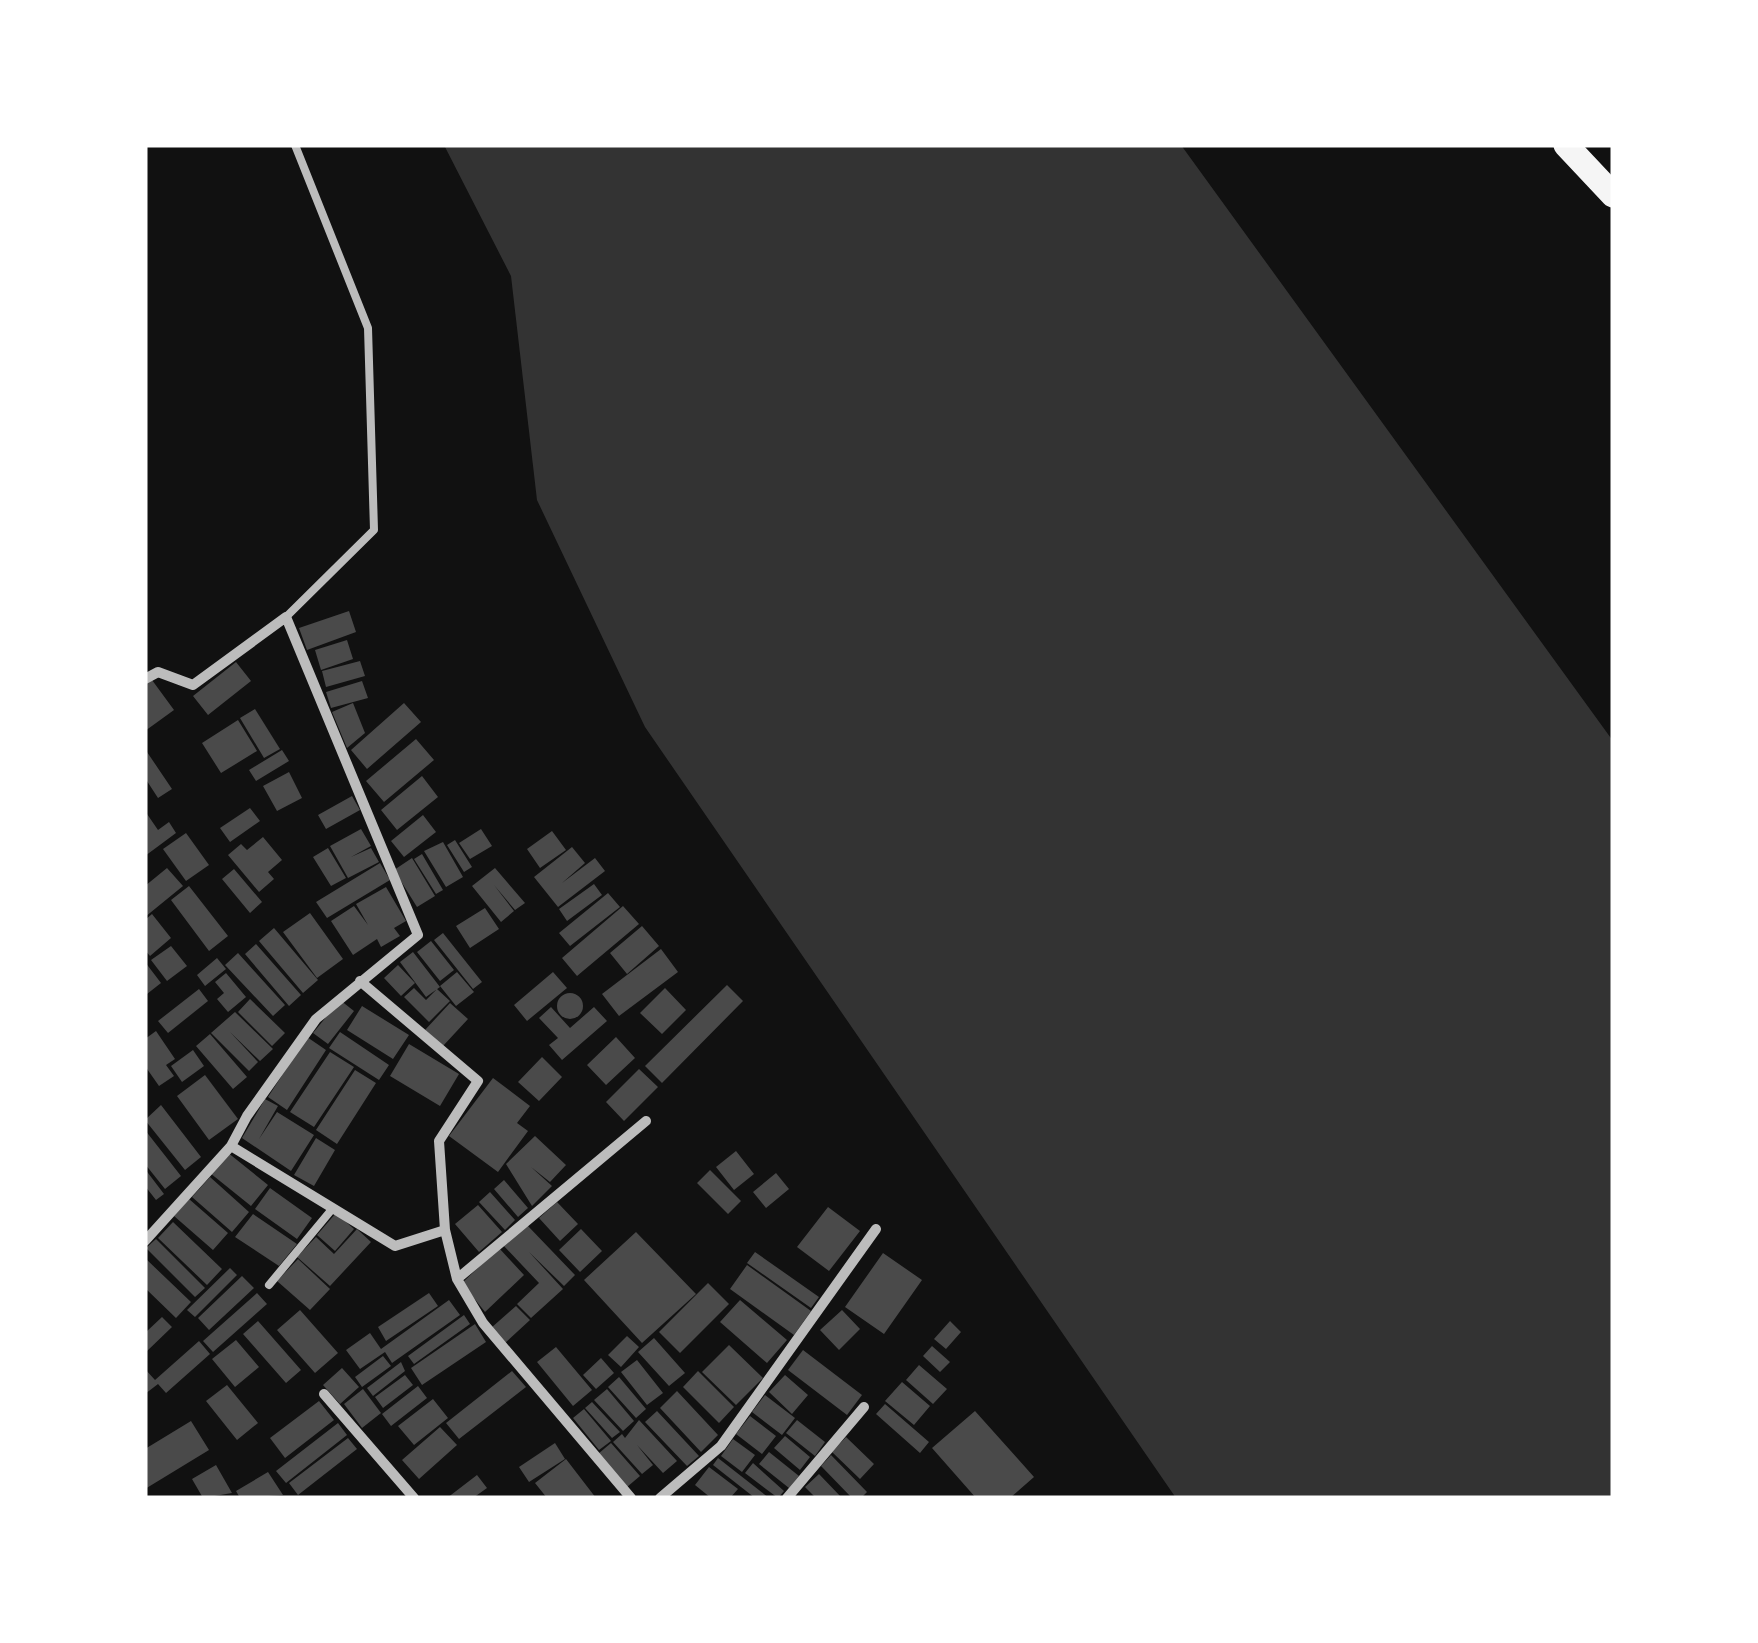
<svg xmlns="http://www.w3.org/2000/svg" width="1758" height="1643" font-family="Overpass,sans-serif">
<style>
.water{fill:#333}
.building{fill:#4a4a4a}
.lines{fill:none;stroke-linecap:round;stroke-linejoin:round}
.service{stroke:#bcbcbc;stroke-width:8}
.minor{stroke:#bcbcbc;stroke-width:10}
.primary{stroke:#f5f5f5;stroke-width:25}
</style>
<rect width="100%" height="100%" fill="#111"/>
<!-- water -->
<path class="water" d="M444,145H1181L1613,741V1498H1176L645,727L537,500L511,276Z"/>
<!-- building -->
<path class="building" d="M349,611L356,632L307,650L299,628Z
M347,640L353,659L321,670L315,650Z
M360,661L365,676L326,687L322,671Z
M236,662L251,681L208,715L193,696Z
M152,680L174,710L145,731V685Z
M362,681L368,698L331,708L326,692Z
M353,703L365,733L347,748L332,712Z
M404,703L421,722L367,769L351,750Z
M255,709L280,749L264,758L240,718Z
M238,720L257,751L221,773L202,743Z
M416,739L434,760L384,802L366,781Z
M145,749L172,789L158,798L145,778Z
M282,750L289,761L256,781L249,770Z
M289,772L302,798L277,811L263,786Z
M422,776L438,797L397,830L381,810Z
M352,796L360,810L326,829L318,815Z
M250,808L260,821L230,842L220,828Z
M145,811L158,830L169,822L176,833L145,856Z
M423,815L436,832L404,857L391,841Z
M361,829L371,846L351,857L371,848L379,862L348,878L330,846Z
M481,829L492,846L470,859L459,843Z
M552,831L566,850L540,868L527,849Z
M186,833L209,865L186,881L163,849Z
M263,837L282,860L268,872L274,879L259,892L228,855L241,844L247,850Z
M455,840L472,867L464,872L447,845Z
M443,842L463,877L446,887L424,851Z
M572,847L585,863L562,883L595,858L605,871L558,907L534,877Z
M328,848L346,878L331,886L313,857Z
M422,854L443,890L436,894L414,859Z
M412,858L435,896L417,907L394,870Z
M380,863L390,880L327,918L316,902Z
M167,868L183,886L145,917V886Z
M495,868L525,903L515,910L494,885L514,911L501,922L472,886Z
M234,869L262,902L250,913L222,879Z
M594,884L602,895L567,921L559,909Z
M189,886L228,936L209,951L171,900Z
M386,887L406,921L394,928L400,936L381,947L377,939L353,955L331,921L354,906L368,925L356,904Z
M608,893L620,907L570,946L559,933Z
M623,906L639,924L577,976L562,958Z
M485,908L499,929L470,948L456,926Z
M310,913L343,959L317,978L283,932Z
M152,914L171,938L150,956L145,950V920Z
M642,926L659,946L627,974L610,953Z
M274,928L318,980L303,993L259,941Z
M443,933L482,982L473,989L434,940Z
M431,941L454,970L440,981L417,952Z
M256,944L301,995L289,1006L245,954Z
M171,946L187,966L167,981L151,960Z
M661,949L678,972L619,1016L602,994Z
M413,952L440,987L426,997L400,962Z
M238,953L285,1005L273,1016L225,965Z
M217,958L226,969L205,986L197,975Z
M145,962L161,983L147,994L145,991Z
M398,965L415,983L401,996L384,978Z
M457,972L474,992L456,1006L440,986Z
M553,972L567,988L527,1021L514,1005Z
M226,973L246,997L228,1012L217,999L224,993L215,982Z
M727,985L743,1001L662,1083L645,1066Z
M414,988L426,1000L437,989L450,1001L429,1022L404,997Z
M665,988L686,1010L662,1034L640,1013Z
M199,989L208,1001L168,1033L158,1021Z
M557 1006a13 13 0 1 1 26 0a13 13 0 1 1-26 0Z
M250,999L285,1033L272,1046L238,1012Z
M340,1000L354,1011L328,1044L313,1033Z
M450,1003L468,1019L443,1046L425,1030Z
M362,1006L409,1035L393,1059L347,1030Z
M551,1007L570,1028L594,1007L607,1021L562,1060L549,1045L558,1038L539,1018Z
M235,1012L273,1049L260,1061L230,1032L258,1062L249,1071L211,1033Z
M156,1031L175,1059L166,1065L174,1076L159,1086L145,1066V1039Z
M340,1032L389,1065L379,1080L329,1048Z
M210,1034L247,1077L233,1089L196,1046Z
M307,1037L326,1050L287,1110L268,1097Z
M616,1037L635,1058L606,1085L587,1065Z
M409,1044L459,1074L440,1106L390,1076Z
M193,1050L204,1066L182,1082L171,1066Z
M330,1052L354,1067L314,1127L290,1112Z
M542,1057L562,1077L539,1101L518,1082Z
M639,1069L658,1087L624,1121L606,1102Z
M355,1070L376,1083L337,1144L316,1130Z
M205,1075L238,1119L209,1140L177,1096Z
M493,1078L530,1106L517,1123L528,1131L498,1172L449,1136Z
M265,1099L278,1106L259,1139L277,1112L314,1135L291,1171L242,1138Z
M161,1105L201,1157L185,1170L145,1120Z
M145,1130L181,1176L165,1189L145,1164Z
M535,1136L566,1165L550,1182L531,1167L552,1186L532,1206L506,1164Z
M316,1138L335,1150L314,1186L294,1175Z
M736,1151L754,1174L734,1190L716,1167Z
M227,1152L268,1185L251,1206L210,1173Z
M145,1169L164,1194L156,1200L145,1186Z
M710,1170L741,1201L728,1214L697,1183Z
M776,1173L789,1189L766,1208L753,1192Z
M210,1177L249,1212L232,1232L192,1197Z
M504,1180L528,1208L518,1217L494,1189Z
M270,1188L312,1218L297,1239L255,1209Z
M490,1192L515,1220L505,1230L479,1202Z
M189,1199L228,1233L213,1250L174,1216Z
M557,1202L578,1224L560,1241L539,1218Z
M478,1205L502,1232L479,1252L455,1224Z
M828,1207L860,1231L829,1271L797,1247Z
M336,1213L354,1229L335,1251L317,1235Z
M253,1214L297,1244L279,1266L235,1237Z
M173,1222L222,1269L207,1285L158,1238Z
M527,1225L575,1275L564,1286L529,1252L563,1289L531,1318L517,1304L539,1283L503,1245Z
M357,1229L371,1242L330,1286L297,1257L316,1237L334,1254Z
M581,1229L602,1251L580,1272L559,1250Z
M636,1232L696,1294L642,1343L584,1280Z
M156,1239L205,1288L195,1297L146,1248Z
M499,1248L524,1275L485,1312L462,1283Z
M755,1252L819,1297L811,1308L747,1263Z
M883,1253L922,1280L884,1334L845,1307Z
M145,1258L191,1302L176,1318L145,1288Z
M298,1259L330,1289L310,1310L277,1281Z
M747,1265L811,1311L794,1335L730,1289Z
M230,1268L237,1275L195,1317L187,1310Z
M242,1276L254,1288L209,1330L198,1318Z
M708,1283L729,1304L680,1353L659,1332Z
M257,1293L267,1304L213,1352L203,1341Z
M429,1293L438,1306L386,1341L378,1327Z
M449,1300L460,1315L392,1363L385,1352L360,1369L346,1350L370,1333L381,1349Z
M740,1300L787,1340L767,1363L720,1322Z
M516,1306L530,1320L505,1343L491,1328Z
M300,1310L338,1353L315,1373L277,1330Z
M842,1310L860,1329L839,1350L820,1330Z
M464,1315L470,1324L414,1364L408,1356Z
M162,1317L172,1327L145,1353V1333Z
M258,1321L301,1370L286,1383L243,1334Z
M950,1321L961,1332L946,1349L934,1339Z
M475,1324L486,1342L422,1385L411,1368Z
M627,1336L639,1347L621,1367L608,1355Z
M654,1338L685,1373L669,1386L638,1352Z
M236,1340L259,1367L235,1387L212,1359Z
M199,1341L210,1354L166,1393L158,1384L145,1394V1369L155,1380Z
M729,1345L763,1378L736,1405L702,1372Z
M932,1346L950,1362L940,1372L923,1356Z
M556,1347L592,1390L573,1406L537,1362Z
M803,1350L862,1395L847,1415L788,1370Z
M383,1356L391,1366L362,1387L355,1377Z
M601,1358L614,1373L596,1389L583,1375Z
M637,1360L663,1393L647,1405L621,1372Z
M401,1362L405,1371L373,1396L367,1388Z
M919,1365L947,1389L933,1404L906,1380Z
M342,1368L359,1387L340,1404L323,1385Z
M512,1371L526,1387L459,1439L446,1423Z
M698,1371L734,1407L719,1423L683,1387Z
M405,1375L413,1385L383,1408L375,1397Z
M785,1375L808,1395L792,1414L769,1392Z
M619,1377L646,1409L636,1418L608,1387Z
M902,1382L930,1406L914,1425L885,1401Z
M227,1385L258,1423L237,1440L206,1401Z
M418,1386L427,1398L391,1426L382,1414Z
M363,1389L381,1413L362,1428L344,1404Z
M607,1389L634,1421L623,1431L594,1400Z
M677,1391L718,1435L701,1452L660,1408Z
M765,1395L795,1418L782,1435L752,1412Z
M433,1399L448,1418L414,1445L398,1426Z
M319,1401L334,1420L285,1458L270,1438Z
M592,1402L620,1432L612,1438L585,1408Z
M885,1404L929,1442L920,1453L876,1414Z
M584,1409L611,1441L599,1450L573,1418Z
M657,1411L699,1456L687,1466L645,1422Z
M975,1411L1034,1477L1010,1498H976L932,1448Z
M750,1416L776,1436L762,1454L736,1434Z
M639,1420L677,1461L663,1473L637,1445L653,1465L642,1474L613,1442L622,1434L625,1438Z
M797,1420L825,1442L815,1456L786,1433Z
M191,1421L209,1450L145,1489V1449Z
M338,1423L347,1435L286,1483L276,1471Z
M440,1427L457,1445L419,1479L402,1460Z
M785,1436L810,1457L800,1470L774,1448Z
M846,1437L874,1464L860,1479L832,1452Z
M348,1438L357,1449L298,1495L289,1483Z
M733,1439L755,1455L742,1472L721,1456Z
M555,1443L565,1459L529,1482L519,1467Z
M611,1443L640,1476L627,1487L598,1454Z
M769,1452L799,1476L789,1488L759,1464Z
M831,1455L867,1492L861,1498H852L821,1466Z
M718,1458L769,1498H755L713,1465Z
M566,1459L596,1498H547L535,1483Z
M753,1463L784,1491L778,1498L745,1473Z
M216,1465L232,1493L203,1498L192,1479Z
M709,1467L738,1489L730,1498H711L695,1485Z
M268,1472L283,1495L240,1498L236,1491Z
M819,1474L842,1498H816L805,1487Z
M477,1475L487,1488L473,1498H447Z"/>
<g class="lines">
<!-- service -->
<path class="service" d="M286,617L374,530L368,328L295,145
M269,1285L333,1208"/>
<!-- minor -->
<path class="minor" d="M145,679L158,672L193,685L286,617L418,935L316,1019L247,1116L231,1146L145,1241
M360,981L478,1081L439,1141L445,1230L457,1279L483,1323L631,1498
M231,1146L395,1246L445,1230
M457,1279L646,1121
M324,1394L414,1498
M660,1498L721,1446L876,1229
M787,1498L864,1407"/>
<!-- primary -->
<path class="primary" d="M1566,145L1613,195"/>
</g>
<!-- border -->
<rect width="1758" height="1643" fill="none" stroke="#ffffff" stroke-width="295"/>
</svg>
